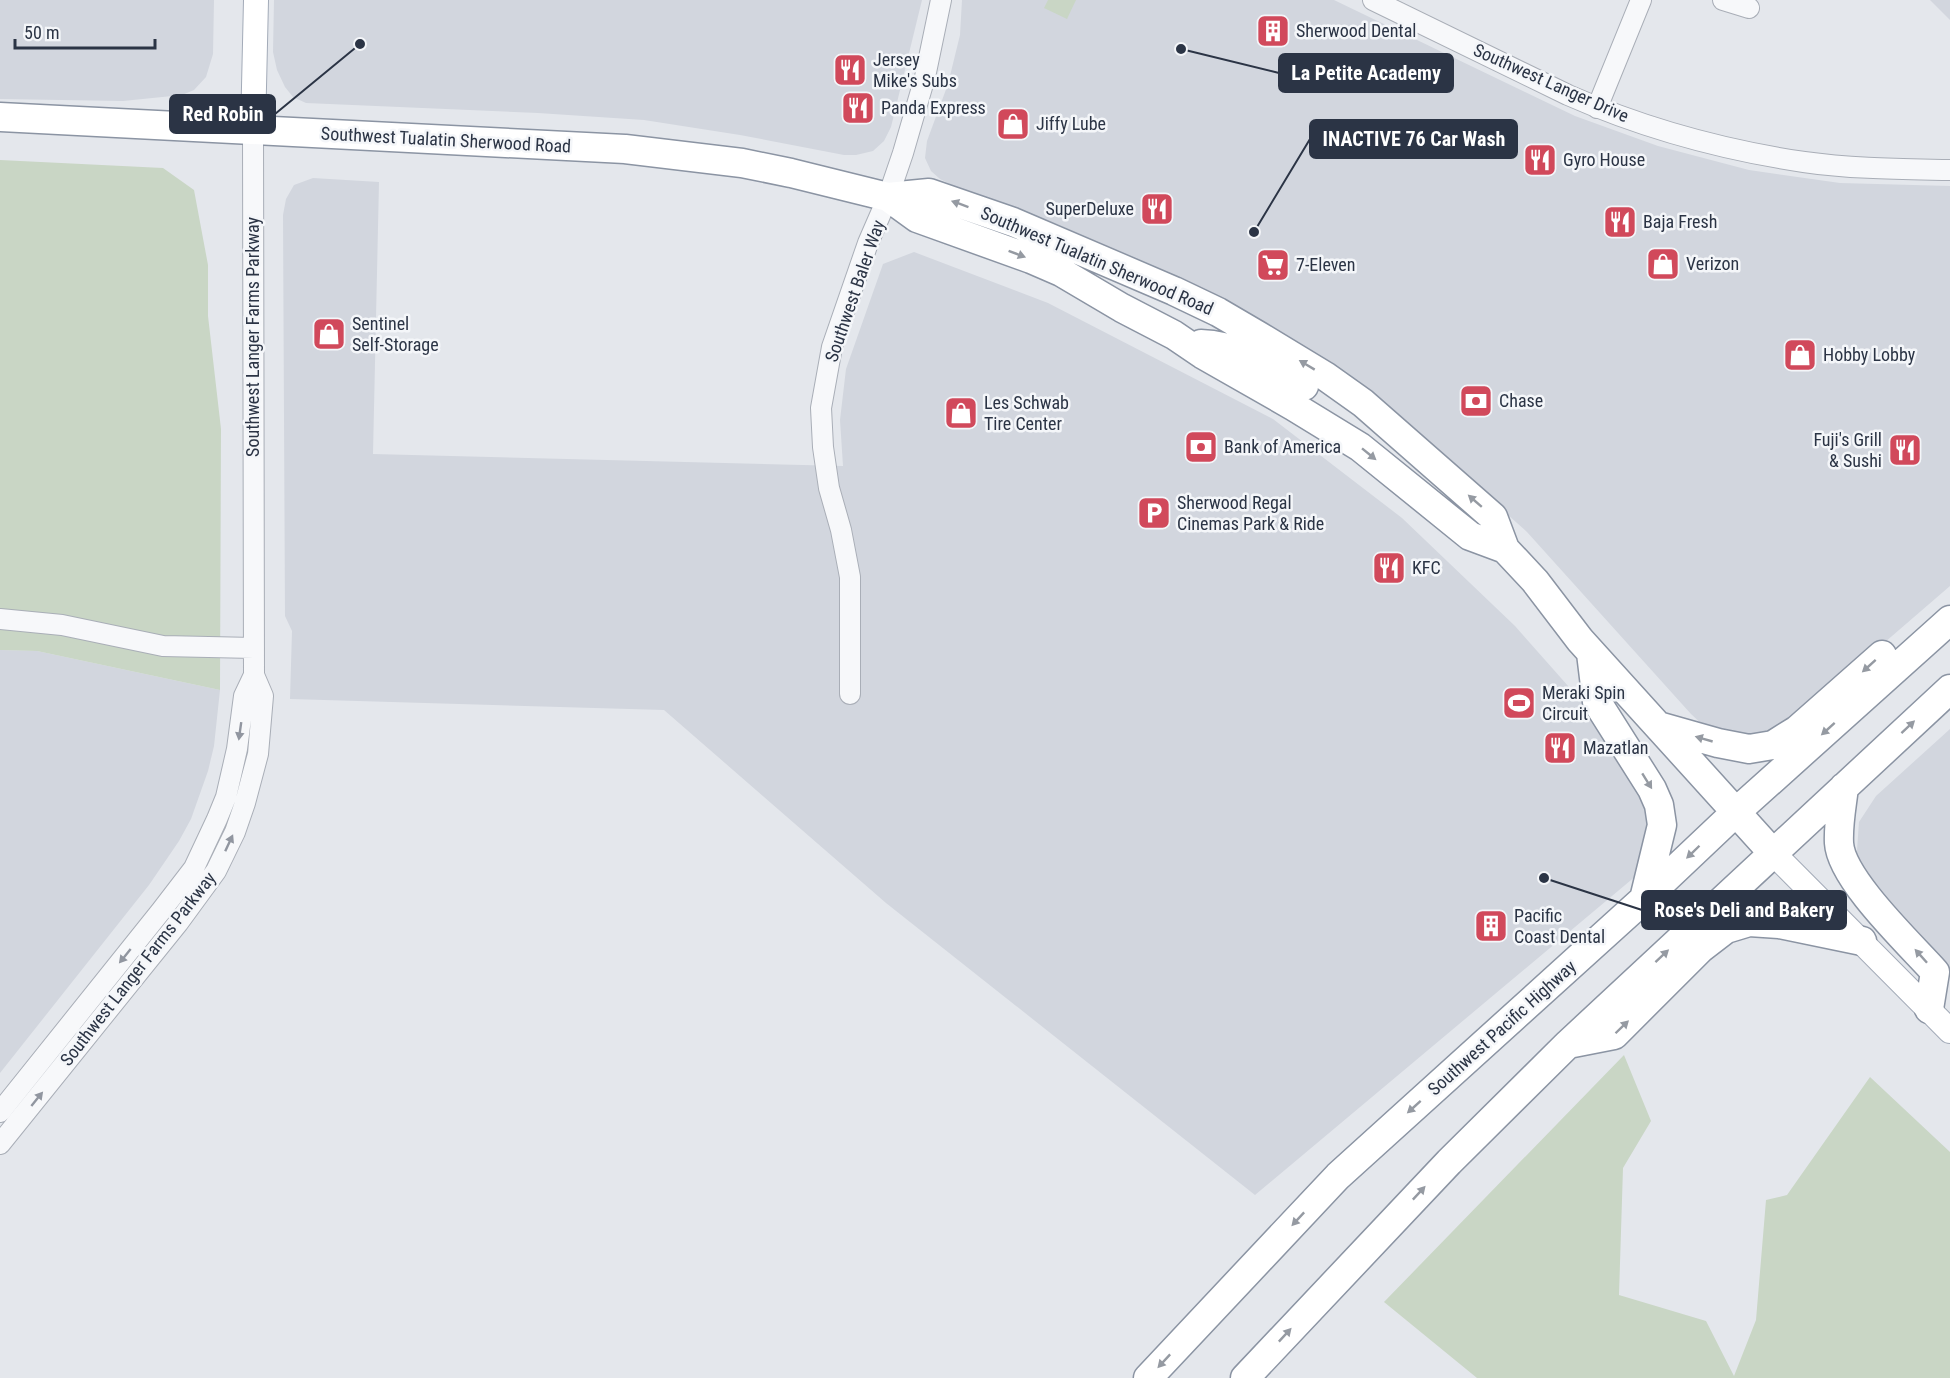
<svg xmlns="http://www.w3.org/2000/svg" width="1950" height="1378" font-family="'Roboto Condensed',sans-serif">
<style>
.built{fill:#d2d6de}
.green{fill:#c9d6c5}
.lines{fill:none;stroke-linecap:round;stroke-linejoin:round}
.minor-casing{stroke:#a9aeb7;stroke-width:22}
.major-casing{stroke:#a3abb8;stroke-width:26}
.highway-casing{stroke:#8b94a3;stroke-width:31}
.minor{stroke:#f7f8fa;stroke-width:20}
.major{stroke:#fff;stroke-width:24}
.highway{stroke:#fff;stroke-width:28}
.oneway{fill:#959aa2}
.oneway2{fill:#9196a0}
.labels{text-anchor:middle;stroke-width:5;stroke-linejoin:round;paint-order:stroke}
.poi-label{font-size:18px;fill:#2b3445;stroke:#f4f6f9;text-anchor:start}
.street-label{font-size:18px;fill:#2b3445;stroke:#f4f6f9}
.leader{fill:none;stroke:#2b3445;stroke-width:2}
.callout-dot{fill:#2b3445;stroke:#f4f6f9;stroke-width:2}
.callout{fill:#2b3445;stroke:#2b3445;stroke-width:2}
.callout-label{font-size:20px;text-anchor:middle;font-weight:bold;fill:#fff}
</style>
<rect width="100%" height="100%" fill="#e4e7ec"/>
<!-- built -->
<path class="built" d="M0,0H214L213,54L206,77L194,90L182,95L123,101L0,99Z
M274,0H922L891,127L884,141L873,151L856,155H844L740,135L644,120L538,113L306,103L293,97L285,87L277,70L273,52Z
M962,0H1334L1575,116L1658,146L1749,170L1840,183L1950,186V586L1790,724L1747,739L1706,728L1691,714L1527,532L1460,472L1145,264L1057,224L956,187L940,179L931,171L925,158L927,141L948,84L960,35Z
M1930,0H1950V20Z
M313,178L379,182L373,454L843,466L840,420L846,369L883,264L914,252L1048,303L1273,419L1402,518L1515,626L1662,792L1643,870L1255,1195L886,903L664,710L290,699L292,631L285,616L283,215L286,199L294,185Z
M0,650L37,651L220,690L214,746L208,771L191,819L179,841L149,885L0,1073Z
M1950,729V971L1862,873L1856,864L1859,822L1876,796Z"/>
<!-- green -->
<path class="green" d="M1048,0H1076L1067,19L1044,8Z
M0,160L163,168L194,190L208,265V316L221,429L220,690L37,651L0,650Z
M1624,1055L1651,1121L1623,1168L1619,1295L1706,1321L1734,1376L1756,1320L1766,1200L1787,1195L1870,1077L1950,1152V1378H1477L1384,1302Z"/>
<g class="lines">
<!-- minor casing -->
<g class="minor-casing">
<path id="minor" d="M1373,0L1568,95C1643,128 1723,150 1804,162C1853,169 1901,169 1950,170
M1723,0L1749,8
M1597,108L1641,0
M0,619L62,625L163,646L254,648
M850,694V577L841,530L829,488L823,447L821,408L832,347L868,243L888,197L903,153L925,77L941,0
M0,1112L161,911L194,868L217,819L226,797L237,749L244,696L254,675
M0,1144L178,923L216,871L235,832L245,803L258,754L263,696L254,675L253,130"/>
</g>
<!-- major casing -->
<g class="major-casing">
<path id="major" d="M253,130L256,0
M1773,853L1950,1031"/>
</g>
<!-- highway casing -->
<g class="highway-casing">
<path id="highway" d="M0,117L625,149L742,163L791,173L888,197L917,218L1031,259L1061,272L1122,308L1174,335L1202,354L1293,406L1360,447L1470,536L1505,549
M888,197L929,193L1013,222L1174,291L1218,312L1259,336L1325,376L1363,403L1493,517L1505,549L1535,581L1580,640L1773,853
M1201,344C1239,345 1273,368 1304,386
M1591,653L1597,702L1652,789L1659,805L1662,825L1644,899
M1658,726L1718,743L1749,749L1773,745L1797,730L1882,655
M1844,787C1842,805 1838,824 1839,843C1841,879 1909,943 1935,972L1929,1009
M1568,1044L1614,1035L1700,949L1726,929L1749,922L1779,924L1862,941
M1148,1378L1338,1176L1644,899L1736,812L1950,620
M1245,1378L1449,1162L1568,1044L1950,689"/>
</g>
<!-- minor -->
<use href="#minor" class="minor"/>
<!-- major -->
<use href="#major" class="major"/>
<!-- highway -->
<use href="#highway" class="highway"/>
</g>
<!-- one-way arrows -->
<defs><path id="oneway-solid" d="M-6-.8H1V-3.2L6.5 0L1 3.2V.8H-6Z" transform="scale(1.5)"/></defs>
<g class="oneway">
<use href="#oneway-solid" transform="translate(960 204) rotate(-160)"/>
<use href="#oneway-solid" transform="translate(1017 254) rotate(21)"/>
<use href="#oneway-solid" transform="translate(1307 365) rotate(-149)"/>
<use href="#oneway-solid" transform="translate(1369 454) rotate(39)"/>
<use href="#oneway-solid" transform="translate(1475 501) rotate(-139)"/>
<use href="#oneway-solid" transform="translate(1869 666) rotate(138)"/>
<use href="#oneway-solid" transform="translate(1908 727) rotate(-43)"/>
<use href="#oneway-solid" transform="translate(1828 729) rotate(138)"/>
<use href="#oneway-solid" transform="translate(1704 739) rotate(-164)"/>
<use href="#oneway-solid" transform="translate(1647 781) rotate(58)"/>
<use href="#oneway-solid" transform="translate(1693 852) rotate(136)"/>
<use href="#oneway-solid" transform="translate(1662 956) rotate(-43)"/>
<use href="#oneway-solid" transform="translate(1921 956) rotate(-132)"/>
<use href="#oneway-solid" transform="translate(1622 1027) rotate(-44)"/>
<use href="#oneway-solid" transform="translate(1414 1107) rotate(138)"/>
<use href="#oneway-solid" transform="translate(1419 1193) rotate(-47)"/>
<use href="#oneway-solid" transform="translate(1298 1219) rotate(133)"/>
<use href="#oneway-solid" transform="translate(1285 1335) rotate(-47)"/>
<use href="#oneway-solid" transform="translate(1164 1361) rotate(133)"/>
</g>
<g class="oneway2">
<use href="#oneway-solid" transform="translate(240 731) rotate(98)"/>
<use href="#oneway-solid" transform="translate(229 843) rotate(-65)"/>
<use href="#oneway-solid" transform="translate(125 956) rotate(129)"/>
<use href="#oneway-solid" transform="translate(37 1099) rotate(-51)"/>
</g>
<!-- icons -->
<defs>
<g id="building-square" transform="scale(1.725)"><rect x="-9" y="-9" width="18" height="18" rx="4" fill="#d1495b" stroke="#f4f6f9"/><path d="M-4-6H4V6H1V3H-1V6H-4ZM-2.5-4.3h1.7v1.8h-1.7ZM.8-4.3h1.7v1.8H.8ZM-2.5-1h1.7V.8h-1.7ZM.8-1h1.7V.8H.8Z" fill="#fff"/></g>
<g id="restaurant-square" transform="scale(1.725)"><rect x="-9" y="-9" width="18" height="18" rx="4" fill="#d1495b" stroke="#f4f6f9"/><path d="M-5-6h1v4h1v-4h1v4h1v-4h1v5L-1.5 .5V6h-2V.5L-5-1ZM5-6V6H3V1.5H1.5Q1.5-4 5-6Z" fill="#fff"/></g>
<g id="shop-square" transform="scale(1.725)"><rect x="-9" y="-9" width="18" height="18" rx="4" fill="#d1495b" stroke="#f4f6f9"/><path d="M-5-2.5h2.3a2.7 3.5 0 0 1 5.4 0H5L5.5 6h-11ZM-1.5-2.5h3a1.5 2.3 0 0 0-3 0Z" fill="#fff"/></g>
<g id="supermarket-square" transform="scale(1.725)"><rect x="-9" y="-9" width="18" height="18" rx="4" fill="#d1495b" stroke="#f4f6f9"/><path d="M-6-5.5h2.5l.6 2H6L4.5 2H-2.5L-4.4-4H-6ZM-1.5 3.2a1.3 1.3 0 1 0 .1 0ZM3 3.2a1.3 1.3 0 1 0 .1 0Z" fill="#fff"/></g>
<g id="bank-square" transform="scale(1.725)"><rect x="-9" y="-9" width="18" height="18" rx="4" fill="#d1495b" stroke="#f4f6f9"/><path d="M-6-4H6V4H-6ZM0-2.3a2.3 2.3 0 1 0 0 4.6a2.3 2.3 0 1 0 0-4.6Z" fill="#fff"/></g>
<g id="parking-square" transform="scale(1.725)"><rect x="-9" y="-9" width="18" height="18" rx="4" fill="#d1495b" stroke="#f4f6f9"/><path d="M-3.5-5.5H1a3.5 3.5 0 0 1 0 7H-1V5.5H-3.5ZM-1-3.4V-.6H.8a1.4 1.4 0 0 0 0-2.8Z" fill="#fff"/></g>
<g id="stadium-square" transform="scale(1.725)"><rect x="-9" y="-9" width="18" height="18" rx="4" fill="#d1495b" stroke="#f4f6f9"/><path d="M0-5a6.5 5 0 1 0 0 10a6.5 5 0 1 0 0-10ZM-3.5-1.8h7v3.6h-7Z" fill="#fff"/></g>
</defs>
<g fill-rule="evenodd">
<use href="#building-square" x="1273" y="31"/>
<use href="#restaurant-square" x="850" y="70"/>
<use href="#restaurant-square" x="858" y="108"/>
<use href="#shop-square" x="1013" y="124"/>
<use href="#restaurant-square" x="1540" y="160"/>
<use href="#restaurant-square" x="1157" y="209"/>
<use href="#restaurant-square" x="1620" y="222"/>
<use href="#shop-square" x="1663" y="264"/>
<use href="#supermarket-square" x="1273" y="265"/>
<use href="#shop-square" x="329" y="334"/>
<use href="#shop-square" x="1800" y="355"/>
<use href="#bank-square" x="1476" y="401"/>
<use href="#shop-square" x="961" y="413"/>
<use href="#bank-square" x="1201" y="447"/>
<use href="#restaurant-square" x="1905" y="450"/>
<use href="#parking-square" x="1154" y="513"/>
<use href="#restaurant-square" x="1389" y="568"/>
<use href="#stadium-square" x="1519" y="703"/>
<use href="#restaurant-square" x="1560" y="748"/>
<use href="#building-square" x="1491" y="926"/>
</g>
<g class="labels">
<!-- poi labels -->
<g class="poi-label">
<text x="1296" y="37">Sherwood Dental</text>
<text x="873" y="66">Jersey<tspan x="873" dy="21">Mike's Subs</tspan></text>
<text x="881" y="114">Panda Express</text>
<text x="1036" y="130">Jiffy Lube</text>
<text x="1563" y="166">Gyro House</text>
<text x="1134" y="215" text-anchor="end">SuperDeluxe</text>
<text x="1643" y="228">Baja Fresh</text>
<text x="1686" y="270">Verizon</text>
<text x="1296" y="271">7-Eleven</text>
<text x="352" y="330">Sentinel<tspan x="352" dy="21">Self-Storage</tspan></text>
<text x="1823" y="361">Hobby Lobby</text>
<text x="1499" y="407">Chase</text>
<text x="984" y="409">Les Schwab<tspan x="984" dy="21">Tire Center</tspan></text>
<text x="1882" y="446" text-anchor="end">Fuji's Grill<tspan x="1882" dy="21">&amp; Sushi</tspan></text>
<text x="1224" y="453">Bank of America</text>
<text x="1177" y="509">Sherwood Regal<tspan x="1177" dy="21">Cinemas Park &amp; Ride</tspan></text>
<text x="1412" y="574">KFC</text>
<text x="1542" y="699">Meraki Spin<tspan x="1542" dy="21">Circuit</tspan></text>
<text x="1583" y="754">Mazatlan</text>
<text x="1514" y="922">Pacific<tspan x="1514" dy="21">Coast Dental</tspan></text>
</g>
<!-- street labels -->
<g class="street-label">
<text transform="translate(1551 83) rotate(24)" y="6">Southwest Langer Drive</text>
<text transform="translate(446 140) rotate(3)" y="6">Southwest Tualatin Sherwood Road</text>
<text transform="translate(1097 261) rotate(23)" y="6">Southwest Tualatin Sherwood Road</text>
<text transform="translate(855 291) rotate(-71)" y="6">Southwest Baler Way</text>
<text transform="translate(253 337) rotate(-90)" y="6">Southwest Langer Farms Parkway</text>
<text transform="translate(138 969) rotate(-52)" y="6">Southwest Langer Farms Parkway</text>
<text transform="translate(1502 1028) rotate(-42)" y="6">Southwest Pacific Highway</text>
</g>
</g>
<!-- callouts -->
<path class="leader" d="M1181 49L1279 73M360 44L275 114M1254 232L1310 139M1544 878L1642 910"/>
<g class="callout-dot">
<circle cx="1181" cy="49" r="6"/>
<circle cx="360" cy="44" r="6"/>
<circle cx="1254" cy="232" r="6"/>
<circle cx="1544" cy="878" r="6"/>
</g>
<g class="callout">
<rect x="1279" y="54" width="174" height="38" rx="6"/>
<rect x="170" y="95" width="105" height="38" rx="6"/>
<rect x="1310" y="120" width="207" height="38" rx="6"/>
<rect x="1642" y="891" width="204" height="38" rx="6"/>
</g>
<g class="callout-label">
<text x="1366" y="80">La Petite Academy</text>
<text x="223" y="121">Red Robin</text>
<text x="1414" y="146">INACTIVE 76 Car Wash</text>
<text x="1744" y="917">Rose's Deli and Bakery</text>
</g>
<!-- scale -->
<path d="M15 39v9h140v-9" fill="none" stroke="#2b3445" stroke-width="3"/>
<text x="24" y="39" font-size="18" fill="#2b3445" stroke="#f4f6f9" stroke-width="4.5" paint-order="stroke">50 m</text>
</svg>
